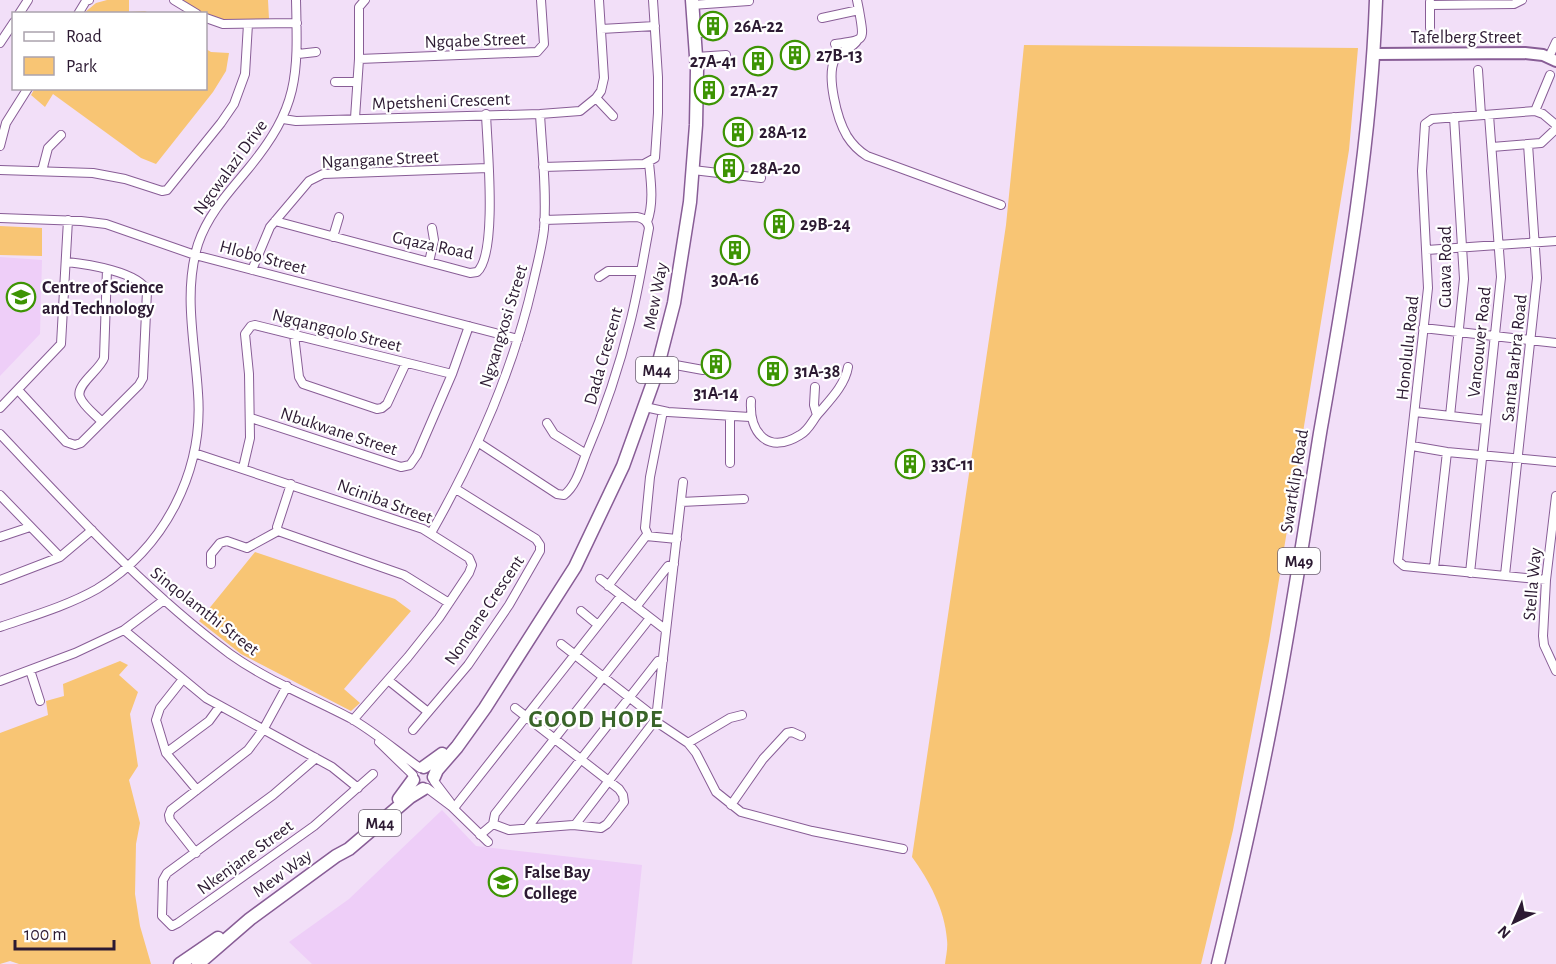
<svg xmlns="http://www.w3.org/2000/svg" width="1556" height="964" font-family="'Alegreya Sans',sans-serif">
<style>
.built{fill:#eecef8}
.green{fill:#f8c574}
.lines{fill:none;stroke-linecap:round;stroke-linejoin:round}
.street-casing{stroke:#885d96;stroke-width:10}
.secondary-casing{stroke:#885d96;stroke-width:14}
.primary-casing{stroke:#885d96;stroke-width:15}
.street{stroke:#fff;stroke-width:8}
.secondary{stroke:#fff;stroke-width:10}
.primary{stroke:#fff;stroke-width:12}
.labels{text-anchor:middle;stroke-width:4.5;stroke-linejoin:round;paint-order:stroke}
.shield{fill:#fff;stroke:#6b5f70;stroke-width:1.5}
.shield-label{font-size:16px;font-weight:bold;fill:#2c1a32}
.poi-label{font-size:18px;font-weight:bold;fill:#2c1a32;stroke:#fff;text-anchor:start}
.street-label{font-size:18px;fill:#2c1a32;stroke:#fff}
.district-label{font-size:24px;font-weight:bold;letter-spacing:1.5px;fill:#396429;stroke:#fff}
</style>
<rect width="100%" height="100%" fill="#f2dff8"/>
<!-- built -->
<path class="built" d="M0,257L42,260L40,334L0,376Z
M442,810L476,846L642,865L632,964H312L289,942L349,899Z"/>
<!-- green -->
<path class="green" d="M107,0H129V12L145,11L149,13H84L96,3Z
M179,0H268L269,19L215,20Z
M1024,45L1358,48L1349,150L1269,641L1233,830L1201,964H945C946,956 948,948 947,940C945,910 929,880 912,857L1006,225Z
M206,49L211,52L229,53L226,71L213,92L156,164L141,158L53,94L45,107L31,95L35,88H206Z
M0,226L42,228V256L0,255Z
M255,552L395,599L411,611L344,689L360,703L351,711L241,654L199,621Z
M120,661L128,665L119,675L138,692L130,714L138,766L129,780L140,823L136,844L135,894L140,926L151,964H19L10,961L0,964V733L48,715L46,701L64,696L63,684Z"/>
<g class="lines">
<!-- street casing -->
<g class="street-casing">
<path id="street" d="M174,0L197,14
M1430,2V28
M692,5L749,1
M1430,5L1514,4L1522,0
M19,14L28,0
M78,14L86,1L89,0
M206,18L223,24L297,23
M822,18L859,10L857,0
M601,29L655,26
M694,33L722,32
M857,41C852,49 840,50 835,59C826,76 837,119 847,136C852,144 859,151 867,156L1001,205
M0,43L14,22
M835,44C867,40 864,41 859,10
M298,54L316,52
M696,57L726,55
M1549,57L1556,42
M359,59L537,52L544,44L541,0
M1478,70L1481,115
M335,82H357
M596,98L613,116
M1535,111L1550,75
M355,118L359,59V7L365,0
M283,119L296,121L540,114L580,111L596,98L601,91L604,78L599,0
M0,146L6,123L28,88
M1492,147L1541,143L1556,129
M543,167L644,164L655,158L658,113V77L653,0
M0,170L93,173L125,179L162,191L167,190L221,123L234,104L245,74L248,24
M693,170L761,178
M42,171L48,148L61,135
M0,218L81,221L106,224L195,255L518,339
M275,221L470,273L477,272C498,254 487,144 486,114
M647,222C654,204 651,182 649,163
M333,237L339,217
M1427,250L1556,241
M429,262L434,240L432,228
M252,270L270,227L309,181L323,174L488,168
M599,277L608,271H641
M1423,328L1556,343
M294,335L299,377L303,384L377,409L382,408L387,404L406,363
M659,362L703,370
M815,387L814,405L817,415
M18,390L66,442L75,445L81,443L139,385L143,378L147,291C139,272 87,264 67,262
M751,401C749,433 768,455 800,435C809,430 812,421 818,414C830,400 845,385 848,367
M645,407L668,412L750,417
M0,408L61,344L68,220
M1415,412L1486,420
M1450,416L1464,279L1454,117
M730,417V463
M251,418L401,467L410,465L417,455L452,374L469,326
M102,422C96,415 83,406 80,397C75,385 100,370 104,358L107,269
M547,423L554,434L586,454
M0,434C73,511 144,590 230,654C266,680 310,697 350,718C375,732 396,751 420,768
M479,443L557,494L564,495C576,486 581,467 586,454C604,412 619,368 630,323C638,292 643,260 649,228C648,222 644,218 637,217L544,220
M1412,446L1447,452L1556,462
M194,453L423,529L469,558L472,565L469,573L439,618L408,657L353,720
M243,468L250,438L249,374L245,334L251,326L255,325L452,374
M0,495L60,557
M1556,496L1546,580L1543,636L1544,645L1556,671
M681,502L744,499
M278,531L404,575L449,603
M278,531L277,527L291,484
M431,533C476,454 513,371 533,283C537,265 542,247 544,229C547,191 542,151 540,114
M648,535L645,528L650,477L663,411
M0,537L30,527
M211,564V554L220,543L227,541L247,548L278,531
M1434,568L1447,452
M1470,573L1501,277L1489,115
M1505,575L1537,278L1528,144
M600,579L666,630
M0,580L60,557L92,530
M1546,580L1404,566L1398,561L1428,288L1422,171L1425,124L1432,119L1535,111L1543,114L1556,125
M608,586L646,536L677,539
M636,607L668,566L674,564
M581,611L598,625
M0,627C32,616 67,606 97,589C165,548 204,471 198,393C195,343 183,293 198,244C208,214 229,192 248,169C299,107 298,77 296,0
M124,630L206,698L332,767L358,788
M561,644L652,715L657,716
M30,670L40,701
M183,679L160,708L156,720L166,753L197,790
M388,680L428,712
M0,681L75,653L124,630L164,600
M655,721L688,743L696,753L716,792L741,812L812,831L903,849
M413,730L468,665L509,605L540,551V545L536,539L456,489
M379,742L413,775
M688,743L730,718L742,715
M166,753L209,721L220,706
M316,758L273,795L167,873L163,880L162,916L172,926L178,923L314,826L373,774
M434,781L450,802
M427,788L451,806L488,842
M731,805L763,759L787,733L792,732L801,736
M454,808L621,596
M493,824L495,814L650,618
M575,825L656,719L683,482
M527,828L658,661L663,660
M480,835L493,824L509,830L573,825L601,828L607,824L624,802L623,795L619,789L515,708
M196,853L170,820L169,815L171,810L248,750L263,730L287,686"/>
</g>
<!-- secondary casing -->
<g class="secondary-casing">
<path id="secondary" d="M1374,54L1525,53L1543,55L1556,61"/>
</g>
<!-- primary casing -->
<g class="primary-casing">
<path id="primary" d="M424,767L442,754
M434,777L437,770L457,747L485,708L575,567L623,466L655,377L674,303L690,202L696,125L697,70L692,0
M399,799L413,780
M180,964L218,938
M198,964L250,919L336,856L349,849L410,797L423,789
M1218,964C1238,881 1257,798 1273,714C1291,621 1305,527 1320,433C1345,290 1371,146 1376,0"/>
</g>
<!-- street -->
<use href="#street" class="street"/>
<!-- secondary -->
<use href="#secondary" class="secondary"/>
<!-- primary -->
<use href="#primary" class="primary"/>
</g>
<!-- icons -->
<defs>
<g id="building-ring" transform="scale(1.5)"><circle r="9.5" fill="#fff" stroke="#3d9403" stroke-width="1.5"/><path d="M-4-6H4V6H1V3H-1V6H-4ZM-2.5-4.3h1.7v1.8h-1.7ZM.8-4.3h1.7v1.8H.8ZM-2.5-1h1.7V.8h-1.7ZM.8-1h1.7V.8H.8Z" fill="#3d9403"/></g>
<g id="school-ring" transform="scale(1.5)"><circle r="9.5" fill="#fff" stroke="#3d9403" stroke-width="1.5"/><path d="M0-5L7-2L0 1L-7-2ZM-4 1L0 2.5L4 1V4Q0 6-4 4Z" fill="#3d9403"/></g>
</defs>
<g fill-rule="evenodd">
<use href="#building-ring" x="713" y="26"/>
<use href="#building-ring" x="795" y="55"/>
<use href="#building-ring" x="758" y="61"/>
<use href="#building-ring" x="709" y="90"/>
<use href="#building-ring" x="738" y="132"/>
<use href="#building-ring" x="729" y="168"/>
<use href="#building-ring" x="779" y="224"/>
<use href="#building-ring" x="735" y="250"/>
<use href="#school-ring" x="21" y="297"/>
<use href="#building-ring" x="716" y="364"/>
<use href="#building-ring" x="773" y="371"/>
<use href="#building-ring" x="910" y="464"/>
<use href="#school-ring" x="503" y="882"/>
</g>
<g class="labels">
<!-- shield labels -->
<g class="shield">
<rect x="636" y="357" width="42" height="26" rx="4.5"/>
<rect x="1278" y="548" width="42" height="26" rx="4.5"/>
<rect x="359" y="810" width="42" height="26" rx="4.5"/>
</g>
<g class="shield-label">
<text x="657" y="376">M44</text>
<text x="1299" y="567">M49</text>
<text x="380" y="829">M44</text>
</g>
<!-- poi labels -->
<g class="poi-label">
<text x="734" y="32">26A-22</text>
<text x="816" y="61">27B-13</text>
<text x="737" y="67" text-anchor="end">27A-41</text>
<text x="730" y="96">27A-27</text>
<text x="759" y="138">28A-12</text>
<text x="750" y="174">28A-20</text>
<text x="800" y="230">29B-24</text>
<text x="735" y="285" text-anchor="middle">30A-16</text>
<text x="42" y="293">Centre of Science<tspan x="42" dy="21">and Technology</tspan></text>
<text x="794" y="377">31A-38</text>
<text x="716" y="399" text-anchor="middle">31A-14</text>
<text x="931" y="470">33C-11</text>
<text x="524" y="878">False Bay<tspan x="524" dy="21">College</tspan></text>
</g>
<!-- street labels -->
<g class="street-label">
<text x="1466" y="43">Tafelberg Street</text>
<text transform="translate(475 40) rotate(-2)" y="6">Ngqabe Street</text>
<text transform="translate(441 101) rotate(-2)" y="6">Mpetsheni Crescent</text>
<text transform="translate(380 159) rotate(-3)" y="6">Ngangane Street</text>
<text transform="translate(230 167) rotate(-54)" y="6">Ngcwalazi Drive</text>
<text transform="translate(433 245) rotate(12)" y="6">Gqaza Road</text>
<text transform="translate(263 257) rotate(15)" y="6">Hlobo Street</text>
<text transform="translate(1445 267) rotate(-90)" y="6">Guava Road</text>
<text transform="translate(655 296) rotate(-79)" y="6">Mew Way</text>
<text transform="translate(503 326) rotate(-73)" y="6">Ngxangxosi Street</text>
<text transform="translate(337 330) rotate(14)" y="6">Ngqangqolo Street</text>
<text transform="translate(1479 342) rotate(-84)" y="6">Vancouver Road</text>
<text transform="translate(1407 348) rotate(-84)" y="6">Honolulu Road</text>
<text transform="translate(603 356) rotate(-74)" y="6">Dada Crescent</text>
<text transform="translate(1514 358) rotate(-84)" y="6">Santa Barbra Road</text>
<text transform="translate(339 431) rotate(18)" y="6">Nbukwane Street</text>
<text transform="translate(1294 481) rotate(-81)" y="6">Swartklip Road</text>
<text transform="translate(385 501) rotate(20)" y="6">Nciniba Street</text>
<text transform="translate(1532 584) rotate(-85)" y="6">Stella Way</text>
<text transform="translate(484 610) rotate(-56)" y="6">Nonqane Crescent</text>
<text transform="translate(205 611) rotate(38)" y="6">Sinqolamthi Street</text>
<text transform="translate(245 857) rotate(-36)" y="6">Nkenjane Street</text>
<text transform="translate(282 873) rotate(-36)" y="6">Mew Way</text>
</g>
<!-- district labels -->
<g class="district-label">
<text x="596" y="727">GOOD HOPE</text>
</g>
</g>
<!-- legend -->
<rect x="12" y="12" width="195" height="78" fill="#ffffff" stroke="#aba3ad" stroke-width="1.5"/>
<rect x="24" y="32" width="30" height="9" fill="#ffffff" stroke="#aba3ad" stroke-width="1.5"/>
<text x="66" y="42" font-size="18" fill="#2c1a32">Road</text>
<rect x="24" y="57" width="30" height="18" fill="#f8c574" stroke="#aba3ad" stroke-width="1.5"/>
<text x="66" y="72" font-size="18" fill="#2c1a32">Park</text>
<!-- north arrow -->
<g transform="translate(1514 922) rotate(224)" stroke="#ffffff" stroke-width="4.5" paint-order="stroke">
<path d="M0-4.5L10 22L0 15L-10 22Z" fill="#2c1a32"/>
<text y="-9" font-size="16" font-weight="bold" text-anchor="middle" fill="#2c1a32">N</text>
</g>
<!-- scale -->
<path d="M15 940v9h99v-9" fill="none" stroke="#2c1a32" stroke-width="3"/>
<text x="24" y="940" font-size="18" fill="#2c1a32" stroke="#ffffff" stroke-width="4.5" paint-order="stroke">100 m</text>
</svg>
